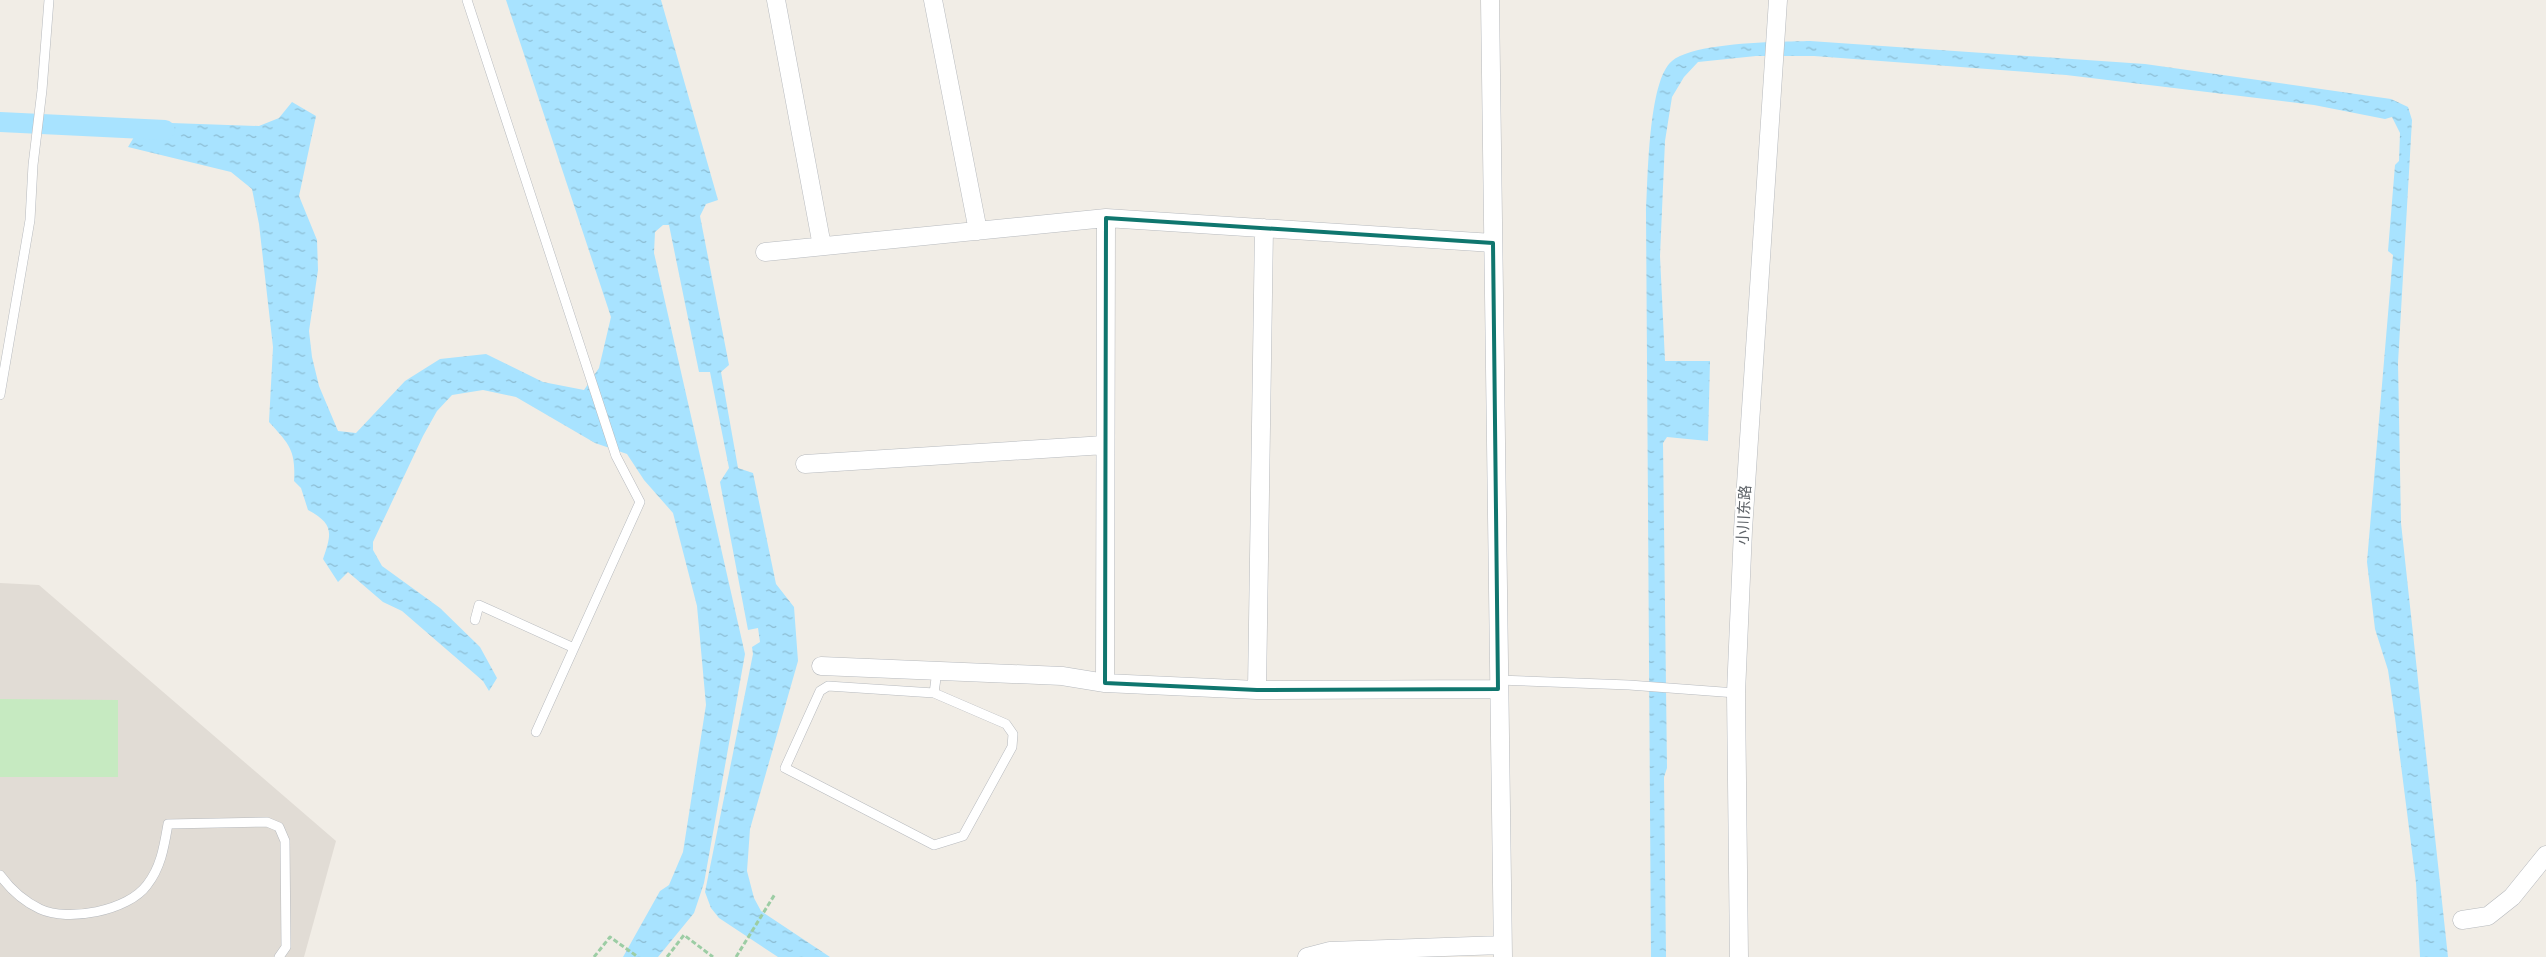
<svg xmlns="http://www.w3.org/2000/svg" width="2546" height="957" font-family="'DejaVu Sans','Noto Sans SC',sans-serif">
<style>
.education{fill:#e1dcd5}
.pitch{fill:#c6eac1}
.water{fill:url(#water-ripples)}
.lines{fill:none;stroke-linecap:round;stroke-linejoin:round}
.canal{stroke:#a8e3ff;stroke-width:20}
.lane-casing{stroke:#b7babe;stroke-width:10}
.street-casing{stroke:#b7babe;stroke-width:19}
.path{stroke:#9ccda4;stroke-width:3;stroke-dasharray:5 2.5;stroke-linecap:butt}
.lane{stroke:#fff;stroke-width:9}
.street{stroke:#fff;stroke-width:18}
.marked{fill:none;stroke:#0f766e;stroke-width:4;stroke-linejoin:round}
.labels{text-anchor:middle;stroke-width:4;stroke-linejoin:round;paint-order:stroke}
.street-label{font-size:15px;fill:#5e6368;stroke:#fff}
</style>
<defs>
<pattern id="water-ripples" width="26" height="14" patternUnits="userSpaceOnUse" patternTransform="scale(1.25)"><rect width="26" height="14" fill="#a8e3ff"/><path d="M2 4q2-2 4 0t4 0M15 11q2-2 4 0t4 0" fill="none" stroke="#8cbcd2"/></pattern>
</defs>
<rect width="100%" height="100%" fill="#f1ede6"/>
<!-- education -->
<path class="education" d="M0,583L39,585L336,841L304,957H0Z"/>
<!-- pitch -->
<path class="pitch" d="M0,699L118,700V777H0Z"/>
<!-- water -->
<path class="water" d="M506,0H661L718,200L706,204L700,216L729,365L721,372L738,468L753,473L776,584L794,607L798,661L750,829L747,871L754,898L761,911L830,957H778L719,918L711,908L705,892L753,654L752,647L760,642L758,628L748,630L720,482L729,468L710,372H699L669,225H663L655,232L654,253L745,654L704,883L694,913L658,957H623L660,891L669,885L683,852L706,705L697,606L673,513L644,480L627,454L595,443L516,397L483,390L452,395L437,411L423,436L373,542V550L382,566L440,608L480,647L497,678L489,691L483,681L402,611L383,602L348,572L338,582L323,559C332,533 334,524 308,510L301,488L294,481C296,450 289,444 269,422L273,347L259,224L252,189L231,172L128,147L143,122L259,126L279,118L292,102L316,116L299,196L317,240L318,270L309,331L312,357L319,386L338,431L356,433L405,381L440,359L486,354L543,382L584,390L599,368L611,317Z
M1810,41L2145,64L2391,99L2408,107L2412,120L2398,363L2401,523L2448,957H2420L2416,883L2395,718L2388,670L2375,629L2367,562L2393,255L2388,251L2395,165L2399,161L2400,133L2392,117L2385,119L2314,105L2066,75L1814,56H1756L1698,62L1684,77L1672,97L1665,141L1660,256L1665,361H1710L1708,441L1667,437L1663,443L1667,768L1664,777L1666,957H1651L1646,212C1648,181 1648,80 1672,61C1695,42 1779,42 1810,41Z"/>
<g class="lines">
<!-- canal -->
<path class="canal" d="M0,122L165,130"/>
<!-- lane casing -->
<g class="lane-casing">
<path id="lane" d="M467,0L616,456L640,502L536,732
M0,395L30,220L33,165L42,90L49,0
M475,620L479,605L574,648
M1498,680L1629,685L1736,693
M934,693L1006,724L1013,734L1012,747L963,836L934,845L785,768L820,691L828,686L934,693L937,671
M0,875C11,890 23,901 40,909C68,922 128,911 147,885C161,867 164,847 168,824L267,822L279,827L285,841L286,947L279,957"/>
</g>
<!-- street casing -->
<g class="street-casing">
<path id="street" d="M776,0L822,246
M933,0L978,231
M1490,0L1503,957
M765,252L1106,218L1493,243
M805,464L1105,445
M821,666L1062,676L1105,683L1257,690L1498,689
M1105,683L1106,218
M1257,690L1264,228
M2462,920L2488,916L2512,897L2546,855
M1307,957L1330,951L1502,945
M1739,957L1736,693L1743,530L1778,0"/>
</g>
<!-- path -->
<path class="path" d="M594,957L610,937L638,957
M667,957L684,935L713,957
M736,957L775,894"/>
<!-- lane -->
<use href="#lane" class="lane"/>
<!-- street -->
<use href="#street" class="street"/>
</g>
<!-- marked area -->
<path class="marked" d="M1106,218L1493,243L1498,689L1257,690L1105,683Z"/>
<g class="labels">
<!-- street labels -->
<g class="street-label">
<text transform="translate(1744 515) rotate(-87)" y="5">小川东路</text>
</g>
</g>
</svg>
